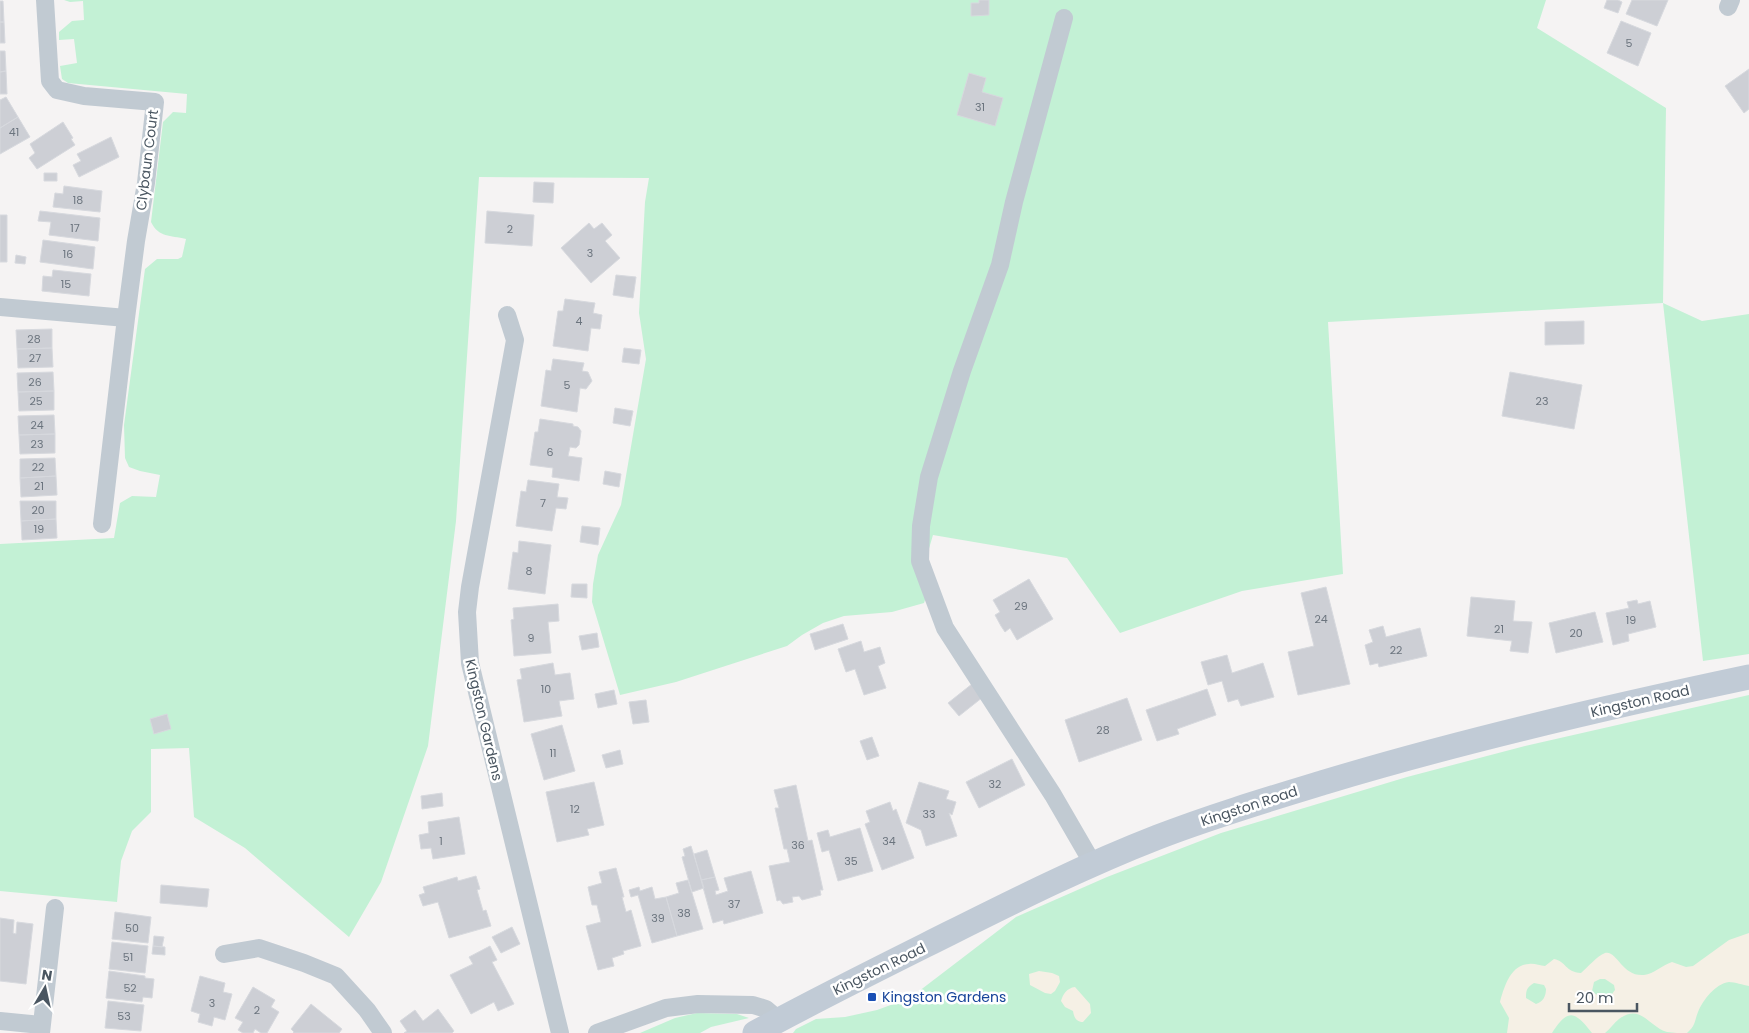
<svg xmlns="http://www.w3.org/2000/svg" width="1749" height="1033" font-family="Poppins,sans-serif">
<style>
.green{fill:#c3f1d5}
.sand{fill:#f5f0e5;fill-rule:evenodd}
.building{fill:#cdcfd5;stroke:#d7d9de}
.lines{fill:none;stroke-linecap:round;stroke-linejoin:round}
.street{stroke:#c1cad2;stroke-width:18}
.secondary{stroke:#c1cbd6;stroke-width:25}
.transit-dot{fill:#1a4fb4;stroke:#fff;stroke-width:2}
.labels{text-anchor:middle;stroke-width:5;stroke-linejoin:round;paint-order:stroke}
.number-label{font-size:11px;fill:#6b747e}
.street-label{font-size:14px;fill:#4a5661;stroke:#fff}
.transit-label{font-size:14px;fill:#164399;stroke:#fff;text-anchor:start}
</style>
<rect width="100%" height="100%" fill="#f5f3f3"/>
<!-- green -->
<path class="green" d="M64,0H1546L1537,28L1666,108L1663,303L1702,321L1749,314V654L1703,661L1663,303L1328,322L1343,574L1242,591L1120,633L1067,558L933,535L925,562L930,585L924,603L892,612L844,616L823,623L802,635L787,646L676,682L620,695L592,602L593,584L598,555L621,505L646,359L639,313L645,202L649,178L479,177L456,521L428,746L381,882L349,937L245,848L194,817L189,748L151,749V812L132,831L121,861L117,902L0,891V544L114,538L120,503L132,496L156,497L160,475L140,471L129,467L125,458L124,425L145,269L157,259H178L182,257L186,239C170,235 159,238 151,222L163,122L173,112L186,113L187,94L68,83L62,79L60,66L77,63L74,39L59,40V32L72,21L84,20L83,1L70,2Z
M1749,695V1033H793L796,1029L816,1019L845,1017L877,1010L910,998L1016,917L1107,877L1221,833L1407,777L1525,746Z
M697,1013L737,1014L749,1018L711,1027L700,1033H640L675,1018Z"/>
<!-- sand -->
<path class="sand" d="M1749,933V986C1743,985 1735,982 1729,982C1715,984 1703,1000 1698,1012C1694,1022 1696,1025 1687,1033C1681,1033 1673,1033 1667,1032C1649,1027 1641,1003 1619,1019C1614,1023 1610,1029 1605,1033H1592C1575,1011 1568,1008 1552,1033H1507L1509,1018L1500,1002C1504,988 1510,965 1529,964C1534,963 1540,966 1545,966L1554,959C1566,961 1565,972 1581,973C1588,967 1597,956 1605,953C1617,950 1622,977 1644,975C1654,974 1662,965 1672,962L1686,967L1693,966L1729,940ZM1600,979H1605L1614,985L1615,990L1612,994C1605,997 1597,997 1592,991L1594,982ZM1534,983L1544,985L1546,989C1546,996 1543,1002 1536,1004L1526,998C1526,990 1527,987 1534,983Z
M1039,971L1052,973L1059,976L1060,982L1055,991L1051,994L1045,993L1030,985L1029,974Z
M1075,987L1090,1004L1091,1013L1083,1022C1076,1022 1074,1017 1073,1011L1065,1007L1061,1001C1063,994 1067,988 1075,987Z"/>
<!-- building -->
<path class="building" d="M979,0H989V15L971,16V3H979Z
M1607,0H1618L1622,2L1618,13L1604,8Z
M1632,0H1668L1657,26L1626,14Z
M0,1H3L4,22H0Z
M1621,21L1651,33L1638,66L1607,53Z
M0,22H4L5,43H0Z
M0,51H5L6,71L0,72Z
M1749,69V109L1744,113L1725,86Z
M6,71L7,94H0V72Z
M969,73L986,78L982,92L1003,98L995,126L957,115Z
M6,97L18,117L0,128V100Z
M18,117L30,137L0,154V128Z
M63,122L73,138L71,139L75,145L37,169L29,158L35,153L30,144Z
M111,137L119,157L79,177L73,165L81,161L77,154Z
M44,173H57V181H44Z
M534,182L554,183L553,203L533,202Z
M64,186L102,191L100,212L53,207L55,193L63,194Z
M40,211L100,218L98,241L49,235L51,222L38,221Z
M487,211L534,215L532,246L485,243Z
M0,215H7V262H0Z
M589,223L594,229L602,223L612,235L605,241L620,258L591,283L561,248Z
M43,240L95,247L93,269L40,262Z
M16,255L26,257L25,264L15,263Z
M53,270L91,274L89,296L42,291L43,276L52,277Z
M616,275L636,277L633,298L613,295Z
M565,299L595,303L593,313L602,315L600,329L591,328L588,351L553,346L558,311H563Z
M1584,321V344L1545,345V322Z
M52,329V348L17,349L16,330Z
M52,348L53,367L18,368L17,349Z
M624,348L641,350L639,364L622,362Z
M553,359L584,363L582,371L588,372L592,381L586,389L580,388L577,412L541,406L546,370L551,371Z
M53,372L54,391L18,392L17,373Z
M1510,372L1582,385L1574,429L1502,416Z
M54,391V410L19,411L18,392Z
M615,408L633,411L630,426L613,423Z
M54,415L55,434L19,435L18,416Z
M540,419L573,424V426L578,427L581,431L579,445L576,448L570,447L568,456L582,458L579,481L552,477L553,468L530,465L535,432H538Z
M55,434V453L20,454L19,435Z
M55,458L56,476L20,478V459Z
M605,471L621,474L619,487L603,484Z
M56,476L57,495L21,497L20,478Z
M528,480L559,484L557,497L568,498L566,509L556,508L552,531L516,526L521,491L526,492Z
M20,501H56V519L21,521Z
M56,519L57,538L22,540L21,521Z
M582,526L600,528L598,545L580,542Z
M519,541L551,545L545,594L508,589L513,552L518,553Z
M1029,579L1053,619L1017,640L1010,628L1005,632L1001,626L995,615L1000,612L993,600Z
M572,584H587V598L571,597Z
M1326,587L1350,684L1298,695L1288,652L1314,646L1301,593Z
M1471,597L1515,601L1513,621L1532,622L1528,653L1510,651L1512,641L1467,636Z
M1637,600L1638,604L1650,601L1656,627L1628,634L1629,641L1613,645L1606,613L1629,608L1627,602Z
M558,604L559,621L548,622L551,653L514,656L511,620L514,619L513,608Z
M1595,612L1603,642L1556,653L1549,623Z
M843,624L848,639L815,650L810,634Z
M1383,626L1386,637L1420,628L1427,656L1379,667L1378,663L1370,665L1365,645L1373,642L1369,630Z
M597,633L599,647L582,650L579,636Z
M861,641L864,652L880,647L885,663L878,666L886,688L864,695L855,669L846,672L838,649Z
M1227,655L1232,673L1263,663L1274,697L1241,706L1238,699L1228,702L1222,681L1208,685L1201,662Z
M553,663L555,675L570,673L574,699L559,701L562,716L524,722L517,680L522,679L520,669Z
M972,684L983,697L959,716L948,703Z
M1207,689L1216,715L1177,729L1179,734L1157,741L1146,710Z
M614,690L617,704L598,708L595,694Z
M1127,698L1142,740L1079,762L1065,720Z
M646,700L649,722L633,724L629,702Z
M167,714L171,729L154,734L150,719Z
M562,725L575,771L544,780L531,734Z
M872,737L879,756L867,760L860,741Z
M620,750L623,764L606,768L602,755Z
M1012,759L1025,785L979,808L966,782Z
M594,782L604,825L587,829L589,835L557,842L546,792Z
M919,782L949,791L946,799L956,802L952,815L949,813L957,836L926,846L921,830L906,823Z
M796,785L808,841L812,840L823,890H820L821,895L802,900L799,896L792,897L793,902L783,904L780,900L777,901L769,866L790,862L787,849H784L775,808H779L774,790Z
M442,793L443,806L422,809L421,796Z
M890,802L893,811L896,809L914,858L882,870L865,824L870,822L866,811Z
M459,817L465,854L433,859L431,848L421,849L419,835L429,833L428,822Z
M860,828L873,871L838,881L829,850L822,852L817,833L828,830L830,837Z
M691,846L704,888L692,892L682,857L685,856L683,849Z
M707,850L715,877L701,880L694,854Z
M616,868L624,897H622L626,912L631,910L641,946L623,951L624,954L612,958L614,966L598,970L586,926L601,922L597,905H592L588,887L602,883L599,872Z
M751,871L763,913L724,924L723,920L713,923L701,880L715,877L719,890L715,891L716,895L728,891L724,878Z
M476,876L480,889L477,890L483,911L486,910L491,926L449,938L438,902L423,906L419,895L425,893L423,887L457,877L458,881Z
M688,880L703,929L677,936L666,897L679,893L676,883Z
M161,885L209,889L207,907L160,903Z
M639,887L640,891L652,887L655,899L666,897L677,936L652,943L638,895L631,897L629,890Z
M115,912L151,917L148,943L112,939Z
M0,918L14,920L13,933L16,934L17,922L33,924L26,984L0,981Z
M512,927L520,944L501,953L492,937Z
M154,936L164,937L162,947L153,946Z
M112,942L148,946L145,973L109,969Z
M153,946L165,947V955L152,954Z
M490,946L497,960L492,962L514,1004L498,1011L494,1002L471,1014L450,975L473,964L469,957Z
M109,971L145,976V978L154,979L152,998L143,997L142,1002L106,998Z
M200,976L225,983L223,992L232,994L225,1020L214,1017L212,1026L198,1022L200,1014L191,1011Z
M253,987L275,1000L271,1007L279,1012L267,1033H261L255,1029L253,1033H243L238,1030L243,1022L235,1018Z
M108,1001L144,1005L141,1031L105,1028Z
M311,1004L342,1029L339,1033H293L294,1032L291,1029Z
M438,1009L454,1031L452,1033H404L407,1031L400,1021L415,1010L423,1021Z"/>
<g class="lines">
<!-- street -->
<path class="street" d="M45,0L50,81L57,90L84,96L155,102L146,183L136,241L126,318L102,524
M1728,7L1731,0
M1064,18L1014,202L1000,265L962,371L929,477L921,526L920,561L945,628L1053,795L1093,864
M0,307L126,318
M507,315L515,340L470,587L467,612L470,663L560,1033
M224,954L259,948L304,963L336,976L367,1010L383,1033
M0,1021L41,1025
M41,1033L55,908
M597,1033L666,1008L698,1004L753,1005L766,1009L779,1020"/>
<!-- secondary -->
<path class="secondary" d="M755,1033C819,998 884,966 950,933C1018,899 1086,865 1158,837C1212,816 1269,799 1325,782C1464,740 1607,707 1749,677"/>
</g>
<!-- markers -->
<rect class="transit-dot" x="867" y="992" width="10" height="10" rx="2.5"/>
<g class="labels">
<!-- number labels -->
<g class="number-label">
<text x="1629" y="47">5</text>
<text x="980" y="111">31</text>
<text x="14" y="136">41</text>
<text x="78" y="204">18</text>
<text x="75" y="232">17</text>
<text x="510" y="233">2</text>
<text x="590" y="257">3</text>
<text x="68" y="258">16</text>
<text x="66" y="288">15</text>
<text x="579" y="325">4</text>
<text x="34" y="343">28</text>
<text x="35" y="362">27</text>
<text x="35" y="386">26</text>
<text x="567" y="389">5</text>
<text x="36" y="405">25</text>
<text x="1542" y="405">23</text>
<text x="37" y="429">24</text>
<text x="37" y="448">23</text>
<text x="550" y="456">6</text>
<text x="38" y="471">22</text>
<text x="39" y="490">21</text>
<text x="543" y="507">7</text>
<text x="38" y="514">20</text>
<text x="39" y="533">19</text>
<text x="529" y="575">8</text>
<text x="1021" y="610">29</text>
<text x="1321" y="623">24</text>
<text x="1631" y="624">19</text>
<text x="1499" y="633">21</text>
<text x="1576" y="637">20</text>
<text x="531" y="642">9</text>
<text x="1396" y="654">22</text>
<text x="546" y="693">10</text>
<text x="1103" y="734">28</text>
<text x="553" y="757">11</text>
<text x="995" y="788">32</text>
<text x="575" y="813">12</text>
<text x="929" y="818">33</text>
<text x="441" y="845">1</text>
<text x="889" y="845">34</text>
<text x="798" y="849">36</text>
<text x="851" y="865">35</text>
<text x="734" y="908">37</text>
<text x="684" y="917">38</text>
<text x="658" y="922">39</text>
<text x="132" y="932">50</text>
<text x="128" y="961">51</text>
<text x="130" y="992">52</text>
<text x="212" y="1007">3</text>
<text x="257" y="1014">2</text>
<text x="124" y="1020">53</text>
</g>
<!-- street labels -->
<g class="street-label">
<text transform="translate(147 160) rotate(-83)" y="5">Clybaun Court</text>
<text transform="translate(1640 701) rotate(-13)" y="5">Kingston Road</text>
<text transform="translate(484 720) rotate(77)" y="5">Kingston Gardens</text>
<text transform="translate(1249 806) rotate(-18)" y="5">Kingston Road</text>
<text transform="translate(879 969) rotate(-26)" y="5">Kingston Road</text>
</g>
<!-- transit labels -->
<g class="transit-label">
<text x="882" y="1002">Kingston Gardens</text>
</g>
</g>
<!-- north arrow -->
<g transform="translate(45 988) rotate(9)" stroke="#ffffff" stroke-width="4" paint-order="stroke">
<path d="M0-4L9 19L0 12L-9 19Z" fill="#4a5661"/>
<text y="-8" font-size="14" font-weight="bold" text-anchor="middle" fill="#4a5661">N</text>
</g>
<!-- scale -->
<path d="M1569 1003v8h68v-8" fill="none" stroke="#4a5661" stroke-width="2.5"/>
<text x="1576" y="1003" font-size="15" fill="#4a5661" stroke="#ffffff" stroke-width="4" paint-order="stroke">20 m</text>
</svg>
